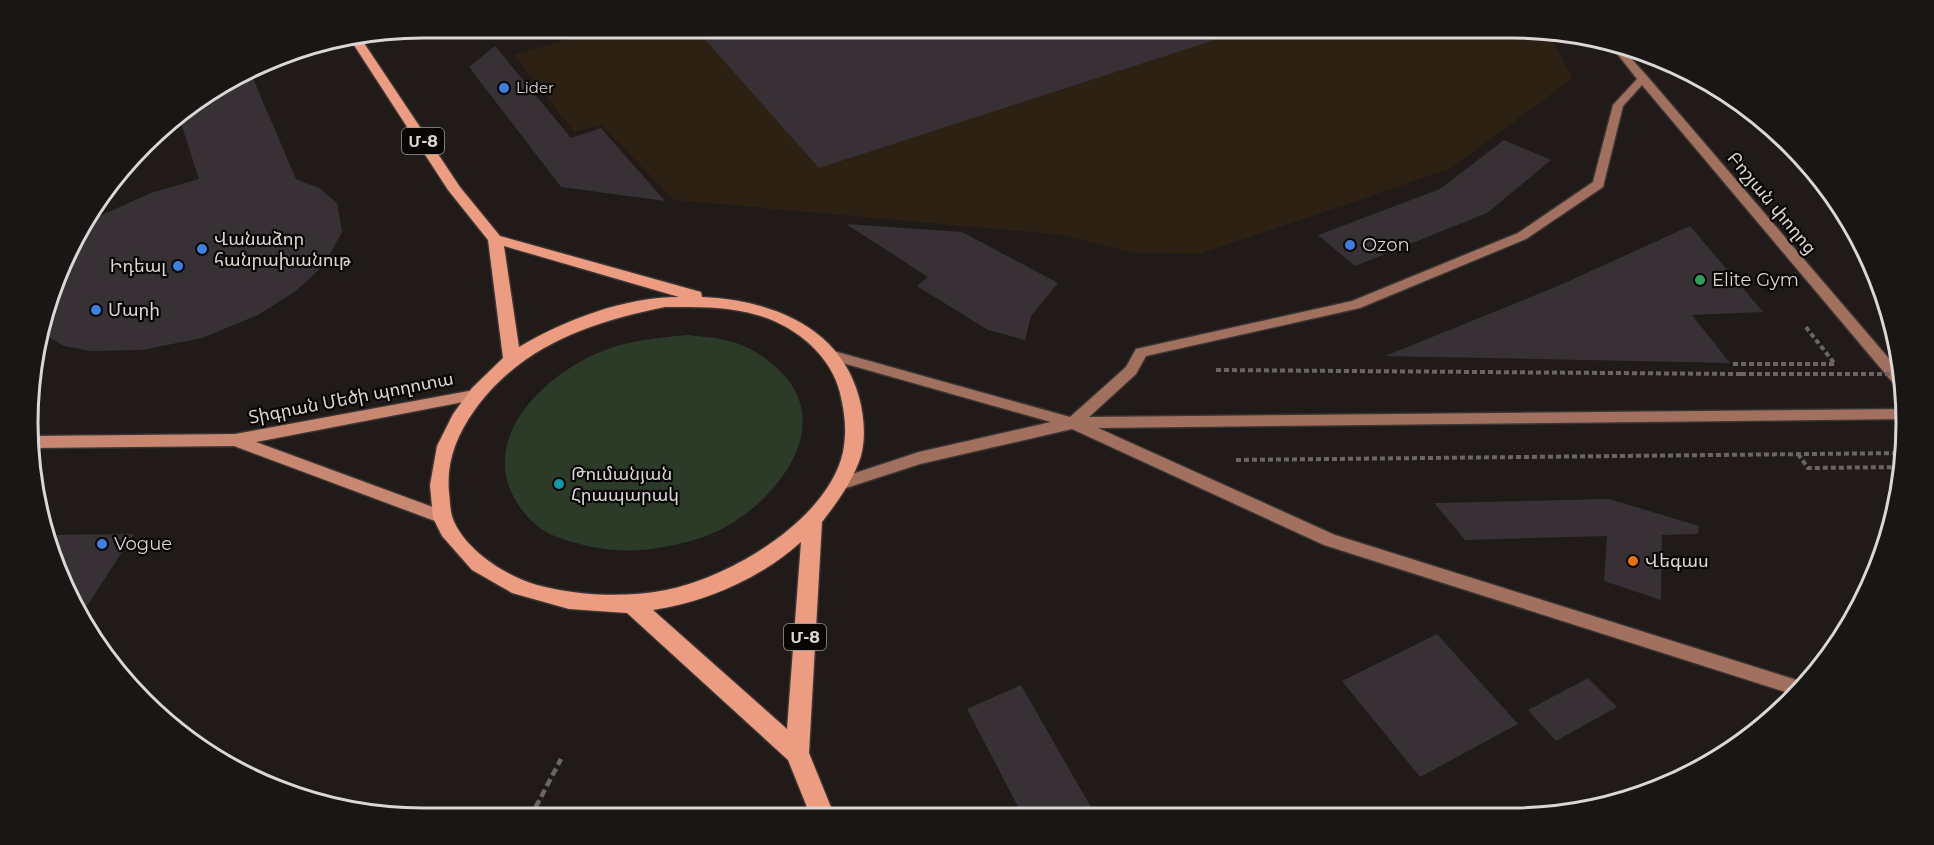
<svg xmlns="http://www.w3.org/2000/svg" width="1934" height="845" font-family="Montserrat,'Noto Sans Armenian',sans-serif">
<style>
.industrial{fill:#2c2112}
.green{fill:#2c3b27}
.building{fill:#373135}
.lines{fill:none;stroke-linecap:round;stroke-linejoin:round}
.secondary-casing{stroke:#3a3532;stroke-width:3}
.primary-casing{stroke:#3a3532;stroke-width:3}
.highway-casing{stroke:#3a3532;stroke-width:3}
.path-far1{stroke:#6b6664;stroke-width:4;stroke-dasharray:5 3;stroke-linecap:butt}
.path{stroke:#6b6664;stroke-width:4.5;stroke-dasharray:8 4;stroke-linecap:butt}
.secondary{fill:#a2705e;fill-rule:evenodd}
.primary{fill:#c88770;fill-rule:evenodd}
.highway{fill:#eb9c81;fill-rule:evenodd}
.path-bridge{stroke:#6b6664;stroke-width:4;stroke-dasharray:5 3;stroke-linecap:butt}
.shop-dot{fill:#3f7fe0;stroke:#080605;stroke-width:2}
.leisure-dot{fill:#2e9e5b;stroke:#080605;stroke-width:2}
.culture-dot{fill:#0f9aa8;stroke:#080605;stroke-width:2}
.food-dot{fill:#e8710a;stroke:#080605;stroke-width:2}
.labels{text-anchor:middle;stroke-width:4.5;stroke-linejoin:round;paint-order:stroke}
.far-poi-label{font-size:15px;fill:#dbd7d5;stroke:#080605;text-anchor:start}
.shield{fill:#080605;stroke:#9c9897;stroke-width:1.5}
.shield-label{font-size:16px;font-weight:bold;fill:#dbd7d5}
.street-label{font-size:18px;fill:#dbd7d5;stroke:#080605}
.poi-label{font-size:18px;fill:#dbd7d5;stroke:#080605;text-anchor:start}
.rim{fill:none;stroke:#dbd7d5;stroke-width:3}
</style>
<rect width="100%" height="100%" fill="#201b18"/>
<!-- industrial -->
<path class="industrial" d="M608,27H1512L1548,33L1573,78L1450,169L1200,254L1134,253L1062,235L674,200L601,125L574,132L514,55Z"/>
<!-- green -->
<path class="green" d="M688,335C701,337 716,337 729,341C748,345 765,357 779,370C844,431 761,521 697,539C646,554 610,555 560,538C537,531 519,511 510,489C486,430 549,373 600,352C628,340 658,338 688,335Z"/>
<!-- building -->
<path class="building" d="M694,27H1229L1230,35L819,168Z
M495,46L571,138L601,128L665,201L561,187L469,67Z
M249,69L296,179L319,188L337,203L342,232L324,265L297,290L258,315L202,338L142,350L91,351L64,346L40,332L77,233L102,215L151,193L199,179L178,114L225,80Z
M1504,140L1551,160L1487,213L1355,266L1318,235L1440,189Z
M846,224L962,232L1058,283L1031,316L1025,340L988,330L917,286L928,277Z
M1690,226L1763,312L1692,315L1730,363L1385,356L1558,286Z
M1609,499L1699,526L1698,534L1662,535L1661,600L1604,581L1607,536L1465,540L1434,503Z
M134,534L79,618L48,549L45,535Z
M1437,634L1518,724L1420,777L1342,681Z
M1588,678L1617,707L1556,741L1528,710Z
M1021,685L1096,816H1023L967,709Z"/>
<g class="lines">
<!-- secondary casing -->
<g class="secondary-casing">
<path id="secondary" d="M1609,43L1619,45L1647,76L1903,375L1905,391L1899,390L1642,85L1623,106L1603,187L1526,239L1360,308L1146,356L1136,374L1089,417L1906,409L1905,419L1098,428L1335,535L1803,682L1792,694L1324,545L1072,429L920,464L840,490L834,488L832,484L834,480L919,452L1051,422L825,358L823,355L825,352L830,350L1070,417L1126,367L1136,349L1352,301L1518,233L1593,182L1613,105L1637,79Z"/>
</g>
<!-- primary casing -->
<g class="primary-casing">
<path id="primary" d="M474,390L481,395L479,399L256,442L449,513L451,518L449,523L443,524L234,446L31,448L32,436L235,434Z"/>
</g>
<!-- highway casing -->
<g class="highway-casing">
<path id="highway" d="M360,37L460,187L500,236L701,292L702,297C770,300 840,326 859,397C864,416 866,437 861,456C853,481 838,501 822,522L809,753L835,817H811L788,760L627,613L569,609L512,593L472,570L442,536L433,518L430,485L437,446L453,414L472,388L503,358L488,240L448,190L350,39ZM504,246L679,297C624,297 565,320 519,347ZM665,307C695,307 727,306 757,315C794,325 831,355 840,393C845,414 847,431 843,452C828,520 729,578 666,590C623,598 579,596 537,585C506,576 465,550 453,519C450,511 450,501 449,492C446,462 457,435 474,411C520,346 591,322 665,307ZM801,542L787,729L653,610C706,602 761,578 801,542Z"/>
</g>
<!-- path-far1 -->
<path class="path-far1" d="M1733,364H1835L1805,326
M1216,370L1741,374
M1798,454L1808,468L1904,467
M1236,460L1904,453"/>
<!-- path -->
<path class="path" d="M530,818L561,759"/>
<!-- secondary -->
<use href="#secondary" class="secondary"/>
<!-- primary -->
<use href="#primary" class="primary"/>
<!-- highway -->
<use href="#highway" class="highway"/>
<!-- path-bridge -->
<path class="path-bridge" d="M1741,374H1902"/>
</g>
<!-- markers -->
<g class="shop-dot">
<circle cx="504" cy="88" r="6"/>
<circle cx="1350" cy="245" r="6"/>
<circle cx="202" cy="249" r="6"/>
<circle cx="178" cy="266" r="6"/>
<circle cx="96" cy="310" r="6"/>
<circle cx="102" cy="544" r="6"/>
</g>
<circle class="leisure-dot" cx="1700" cy="280" r="6"/>
<circle class="culture-dot" cx="559" cy="484" r="6"/>
<circle class="food-dot" cx="1633" cy="561" r="6"/>
<g class="labels">
<!-- far-poi labels -->
<g class="far-poi-label">
<text x="516" y="93">Lider</text>
</g>
<!-- shield labels -->
<g class="shield">
<rect x="402" y="128" width="42" height="26" rx="4.5"/>
<rect x="784" y="624" width="42" height="26" rx="4.5"/>
</g>
<g class="shield-label">
<text x="423" y="147">Մ-8</text>
<text x="805" y="643">Մ-8</text>
</g>
<!-- street labels -->
<g class="street-label">
<text transform="translate(1772 203) rotate(50)" y="6">Բոշյան փողոց</text>
<text transform="translate(351 398) rotate(-11)" y="6">Տիգրան Մեծի պողոտա</text>
</g>
<!-- poi labels -->
<g class="poi-label">
<text x="214" y="245">Վանաձոր<tspan x="214" dy="21">հանրախանութ</tspan></text>
<text x="1362" y="251">Ozon</text>
<text x="166" y="272" text-anchor="end">Իդեալ</text>
<text x="1712" y="286">Elite Gym</text>
<text x="108" y="316">Մարի</text>
<text x="571" y="480">Թումանյան<tspan x="571" dy="21">Հրապարակ</tspan></text>
<text x="114" y="550">Vogue</text>
<text x="1645" y="567">Վեգաս</text>
</g>
</g>
<!-- crop -->
<path d="M0 0H1934V845H0ZM423 38H1511A385 385 0 0 1 1896 423V423A385 385 0 0 1 1511 808H423A385 385 0 0 1 38 423V423A385 385 0 0 1 423 38Z" fill="#191716" fill-rule="evenodd"/>
<path class="rim" d="M423 38H1511A385 385 0 0 1 1896 423V423A385 385 0 0 1 1511 808H423A385 385 0 0 1 38 423V423A385 385 0 0 1 423 38Z"/>
</svg>
